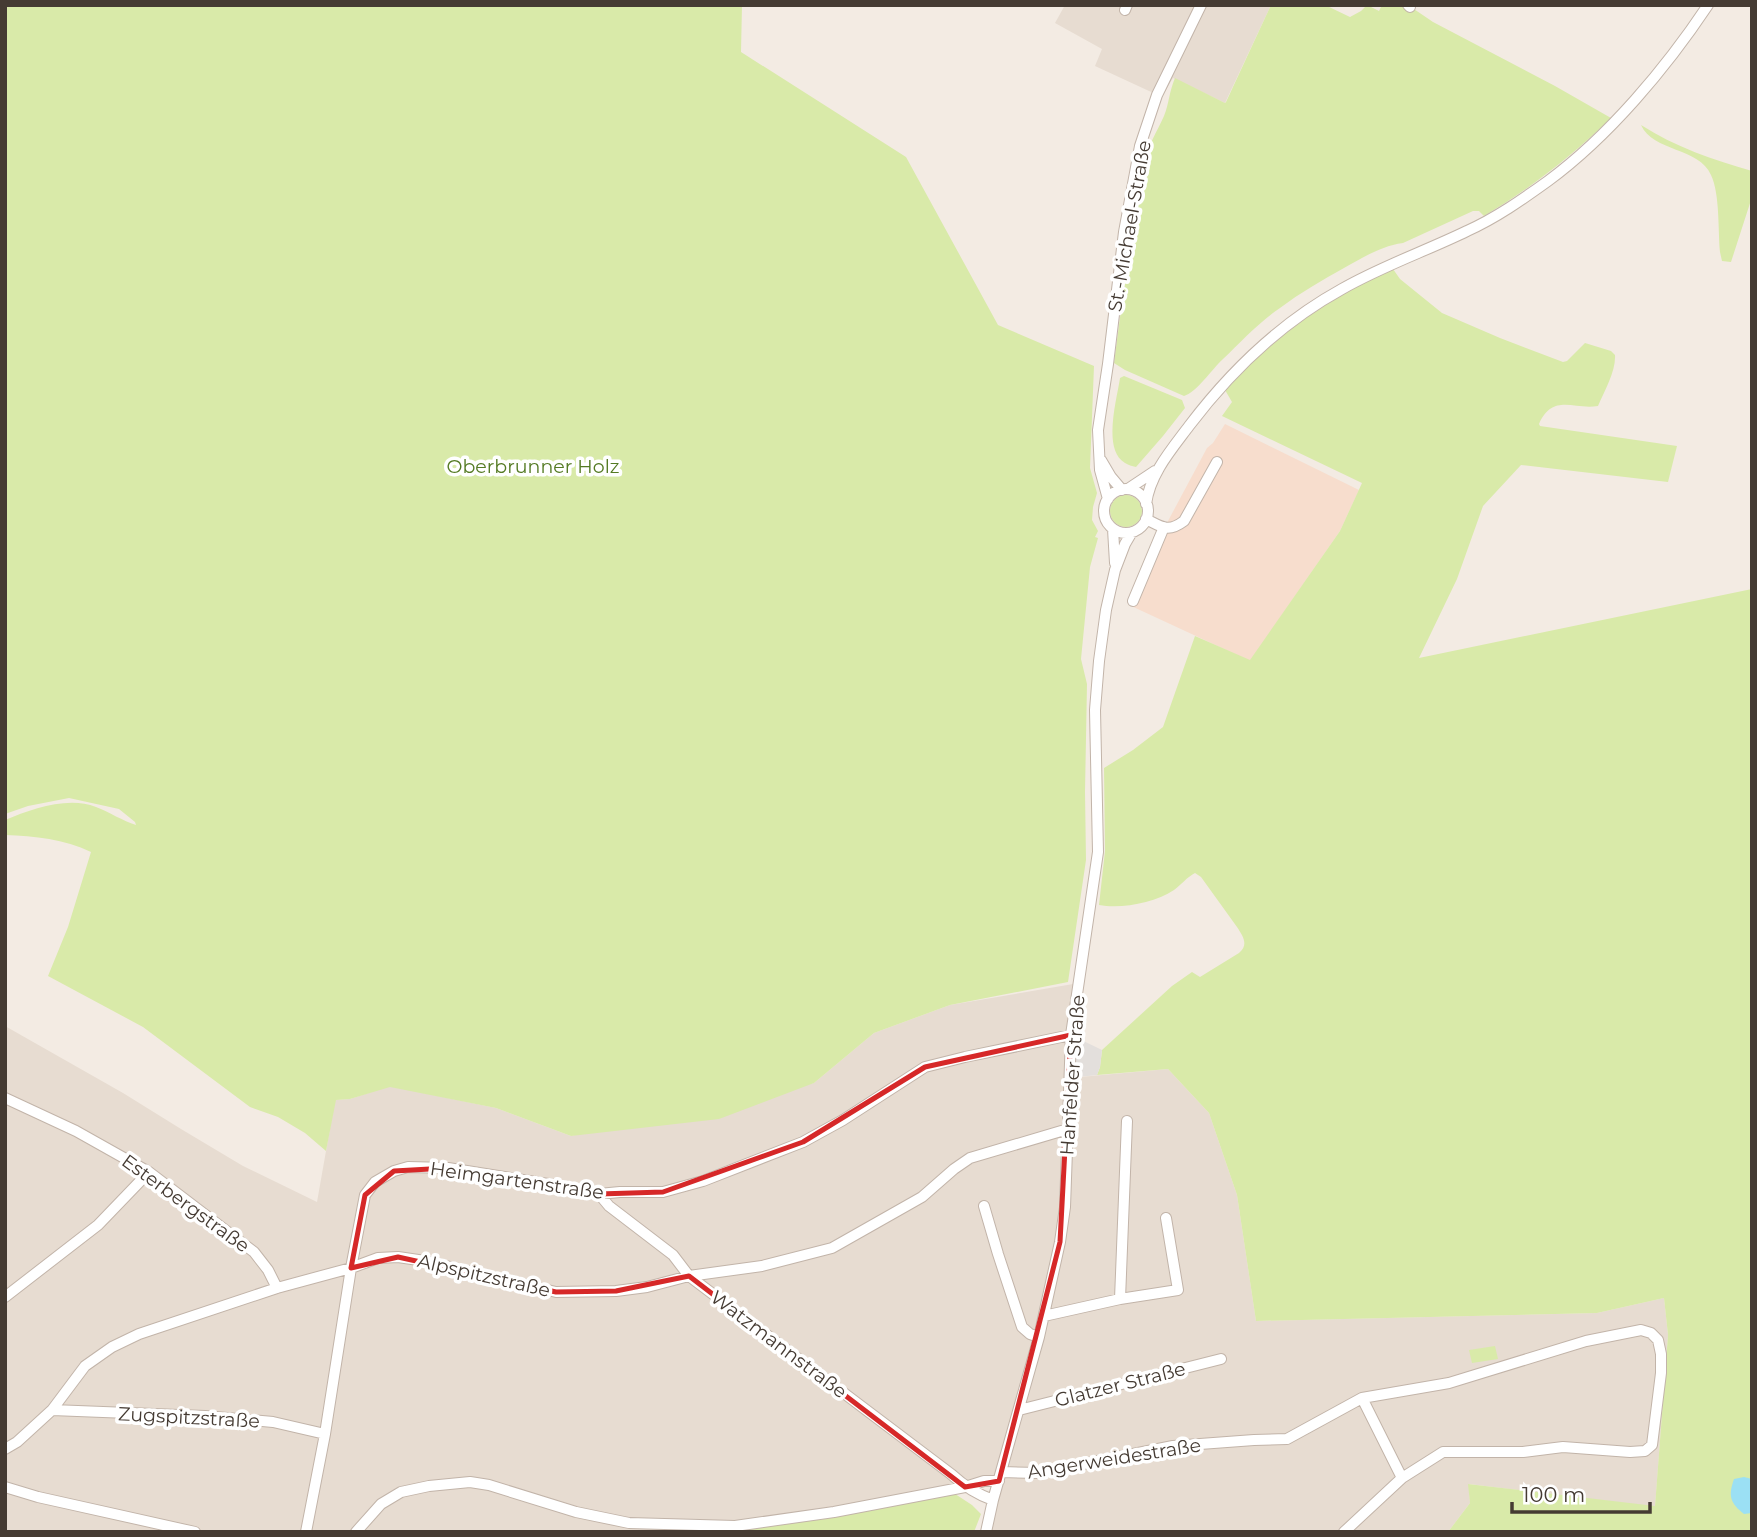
<svg xmlns="http://www.w3.org/2000/svg" width="1757" height="1537" font-family="Montserrat,sans-serif">
<style>
.residential{fill:#e7dcd1}
.commercial{fill:#f7ddcd}
.green{fill:#d9eaa9}
.parking{fill:#e3dfdc}
.water{fill:#9be0f4}
.lines{fill:none;stroke-linecap:round;stroke-linejoin:round}
.minor-casing{stroke:#c2b4a9;stroke-width:12}
.minor{stroke:#fff;stroke-width:10}
.marked{fill:none;stroke:#d62828;stroke-width:5;stroke-linejoin:round}
.labels{text-anchor:middle;stroke-width:7;stroke-linejoin:round;paint-order:stroke}
.street-label{font-size:19px;fill:#453b33;stroke:#fff}
.park-label{font-size:19px;fill:#547a23;stroke:#fff}
</style>
<rect width="100%" height="100%" fill="#f3ebe3"/>
<!-- residential -->
<path class="residential" d="M1065,5H1271L1225,103L1173,78L1162,97L1095,66L1102,49L1055,23Z
M1079,983L1069,1078L1168,1069L1209,1113L1237,1195L1256,1321L1597,1313L1664,1298L1668,1335L1655,1507L1469,1484L1470,1503L1448,1532H989L999,1481L834,1512L701,1525L699,1532H5V1026L123,1093L181,1129L243,1166L317,1202L335,1100L350,1099L390,1086L496,1108L571,1136L814,1083L874,1033L950,1005Z"/>
<!-- commercial -->
<path class="commercial" d="M1225,424L1359,490L1340,531L1250,661L1129,605L1154,538L1168,521L1207,448L1213,443Z"/>
<!-- green -->
<path class="green" d="M5,5H742L741,52L906,157L998,325L1094,366L1090,468L1097,493L1093,507L1092,520L1098,531L1095,537L1098,538L1090,567L1081,659L1087,684L1085,792L1086,860L1068,982L950,1005L874,1033L814,1083L719,1119L571,1136L496,1108L390,1087L350,1099L336,1100L326,1151L305,1133L278,1117L250,1107L143,1027L48,976L68,927L91,852C64,839 35,836 5,835V820C32,809 68,796 96,807C109,812 123,821 136,825L135,822L119,809L69,798L28,806L5,814Z
M1271,5H1325L1350,17L1361,11L1367,5L1379,11L1382,5H1408L1433,22L1555,86L1611,118C1572,156 1531,188 1484,216L1479,211H1473L1403,243C1381,246 1364,257 1344,268C1322,280 1300,293 1280,308C1259,322 1241,342 1223,359C1212,369 1197,392 1184,396L1125,370L1114,363L1127,264L1144,162C1148,145 1157,132 1164,116C1169,104 1169,92 1175,78L1225,103L1226,102Z
M1641,125C1675,147 1714,160 1752,171V197L1731,262L1722,261L1720,252C1718,230 1720,194 1711,175C1699,147 1653,152 1641,125Z
M1393,269L1400,279L1442,313L1500,338L1563,362L1567,361L1585,343L1611,351L1615,355C1616,371 1605,390 1598,406C1573,410 1553,393 1539,424L1540,426L1677,446L1668,482L1521,465L1483,506L1457,579L1419,658L1752,589V1532H1448L1470,1503L1468,1484L1655,1506L1668,1335L1664,1298L1597,1313L1256,1321L1237,1195L1209,1113L1168,1069L1097,1075L1100,1067L1102,1050L1172,986L1192,972L1200,977L1239,953C1249,945 1243,936 1237,927L1201,877L1195,873C1187,877 1181,885 1174,890C1154,903 1122,909 1099,905L1105,851L1104,768L1133,750L1163,727L1195,636L1250,660L1340,531L1362,483L1222,416L1232,402L1225,390C1254,357 1288,328 1325,305C1346,291 1370,280 1393,269Z
M1124,376L1182,400L1185,408L1163,436L1136,467C1132,466 1128,465 1125,463C1102,450 1117,399 1120,378Z
M1110 511a16 16 0 1 1 32 0a16 16 0 1 1-32 0Z
M1495,1346L1498,1359L1472,1363L1469,1350Z
M949,1490L972,1505L981,1514L974,1532H699L701,1525H710Z"/>
<!-- parking -->
<path class="parking" d="M1071,1035L1102,1050L1100,1067L1097,1075L1069,1078Z"/>
<!-- water -->
<path class="water" d="M1744,1477L1752,1479V1513L1744,1514C1730,1503 1728,1496 1734,1479Z"/>
<g class="lines">
<!-- minor casing -->
<g class="minor-casing">
<path id="minor" d="M1408,5L1410,7
M1125,10L1127,5
M1101,460L1111,477L1122,490
M1128,489L1155,471
M1104 511a22 22 0 1 1 44 0a22 22 0 1 1-44 0Z
M1108,499L1100,470L1098,430L1108,364L1124,232L1140,146L1157,95L1201,5
M1146,504C1150,474 1171,450 1189,426C1230,372 1282,322 1342,289C1382,266 1426,251 1467,231C1496,218 1523,199 1548,181C1609,136 1666,68 1708,5
M1146,519C1162,527 1168,533 1184,521L1217,462
M1113,529L1115,563
M1133,601L1164,527
M5,1098L76,1131L149,1172L254,1252L268,1270L277,1288
M599,1194L609,1206L673,1255L689,1276L951,1474C964,1486 976,1494 993,1500
M984,1206L998,1254L1022,1327L1030,1334L1039,1337
M5,1297L98,1225L149,1172
M1120,1299L1178,1290L1166,1218
M1044,1316L1120,1299L1127,1121
M1362,1398L1402,1478
M52,1410L205,1416L273,1422L325,1434
M1019,1410L1221,1359
M5,1449L17,1442L52,1410L85,1366L112,1347L139,1334L277,1288L351,1268L378,1258L398,1257L425,1261L556,1292L616,1291L647,1287L689,1276L762,1266L832,1248L922,1197L954,1169L970,1158L1068,1129
M1002,1472L1038,1473L1173,1446L1254,1440L1287,1439L1362,1398L1449,1383L1586,1341L1641,1330L1651,1333L1658,1340L1661,1354V1373L1652,1445L1645,1451L1630,1452L1563,1447L1523,1452H1443L1402,1478L1344,1532
M5,1487L38,1497L195,1532
M306,1532L325,1434L351,1268L365,1195L375,1182L394,1171L408,1167L448,1168L567,1187L599,1194L620,1192H663L703,1181L803,1142L843,1120L925,1067L965,1057L1071,1035
M356,1532L381,1504L401,1492L429,1486L470,1482L489,1485L576,1512L629,1523L735,1526L834,1512L965,1487L984,1481H999
M986,1532L993,1500L1039,1337L1060,1242L1065,1207L1071,1035L1098,852L1095,710L1099,661L1106,610L1115,570L1125,544L1132,532"/>
</g>
<!-- minor -->
<use href="#minor" class="minor"/>
</g>
<!-- marked area -->
<path class="marked" d="M1071,1035L1060,1242L999,1481L965,1487L689,1276L616,1291L556,1292L398,1257L351,1268L365,1195L394,1171L448,1168L599,1194L663,1192L803,1142L925,1067Z"/>
<g class="labels">
<!-- street labels -->
<g class="street-label">
<text transform="translate(1129 226) rotate(-80)" y="7">St.-Michael-Straße</text>
<text transform="translate(1072 1075) rotate(-86)" y="7">Hanfelder Straße</text>
<text transform="translate(517 1180) rotate(8)" y="7">Heimgartenstraße</text>
<text transform="translate(186 1203) rotate(36)" y="7">Esterbergstraße</text>
<text transform="translate(484 1275) rotate(13)" y="7">Alpspitzstraße</text>
<text transform="translate(779 1344) rotate(37)" y="7">Watzmannstraße</text>
<text transform="translate(1120 1384) rotate(-14)" y="7">Glatzer Straße</text>
<text transform="translate(189 1417) rotate(3)" y="7">Zugspitzstraße</text>
<text transform="translate(1114 1458) rotate(-9)" y="7">Angerweidestraße</text>
</g>
<!-- park labels -->
<g class="park-label">
<text x="533" y="473">Oberbrunner Holz</text>
</g>
</g>
<!-- border -->
<rect width="1757" height="1537" fill="none" stroke="#453b33" stroke-width="14"/>
<!-- scale -->
<path d="M1512 1502v10h138v-10" fill="none" stroke="#453b33" stroke-width="3.5"/>
<text x="1522" y="1502" font-size="21" fill="#453b33" stroke="#ffffff" stroke-width="5" paint-order="stroke">100 m</text>
</svg>
